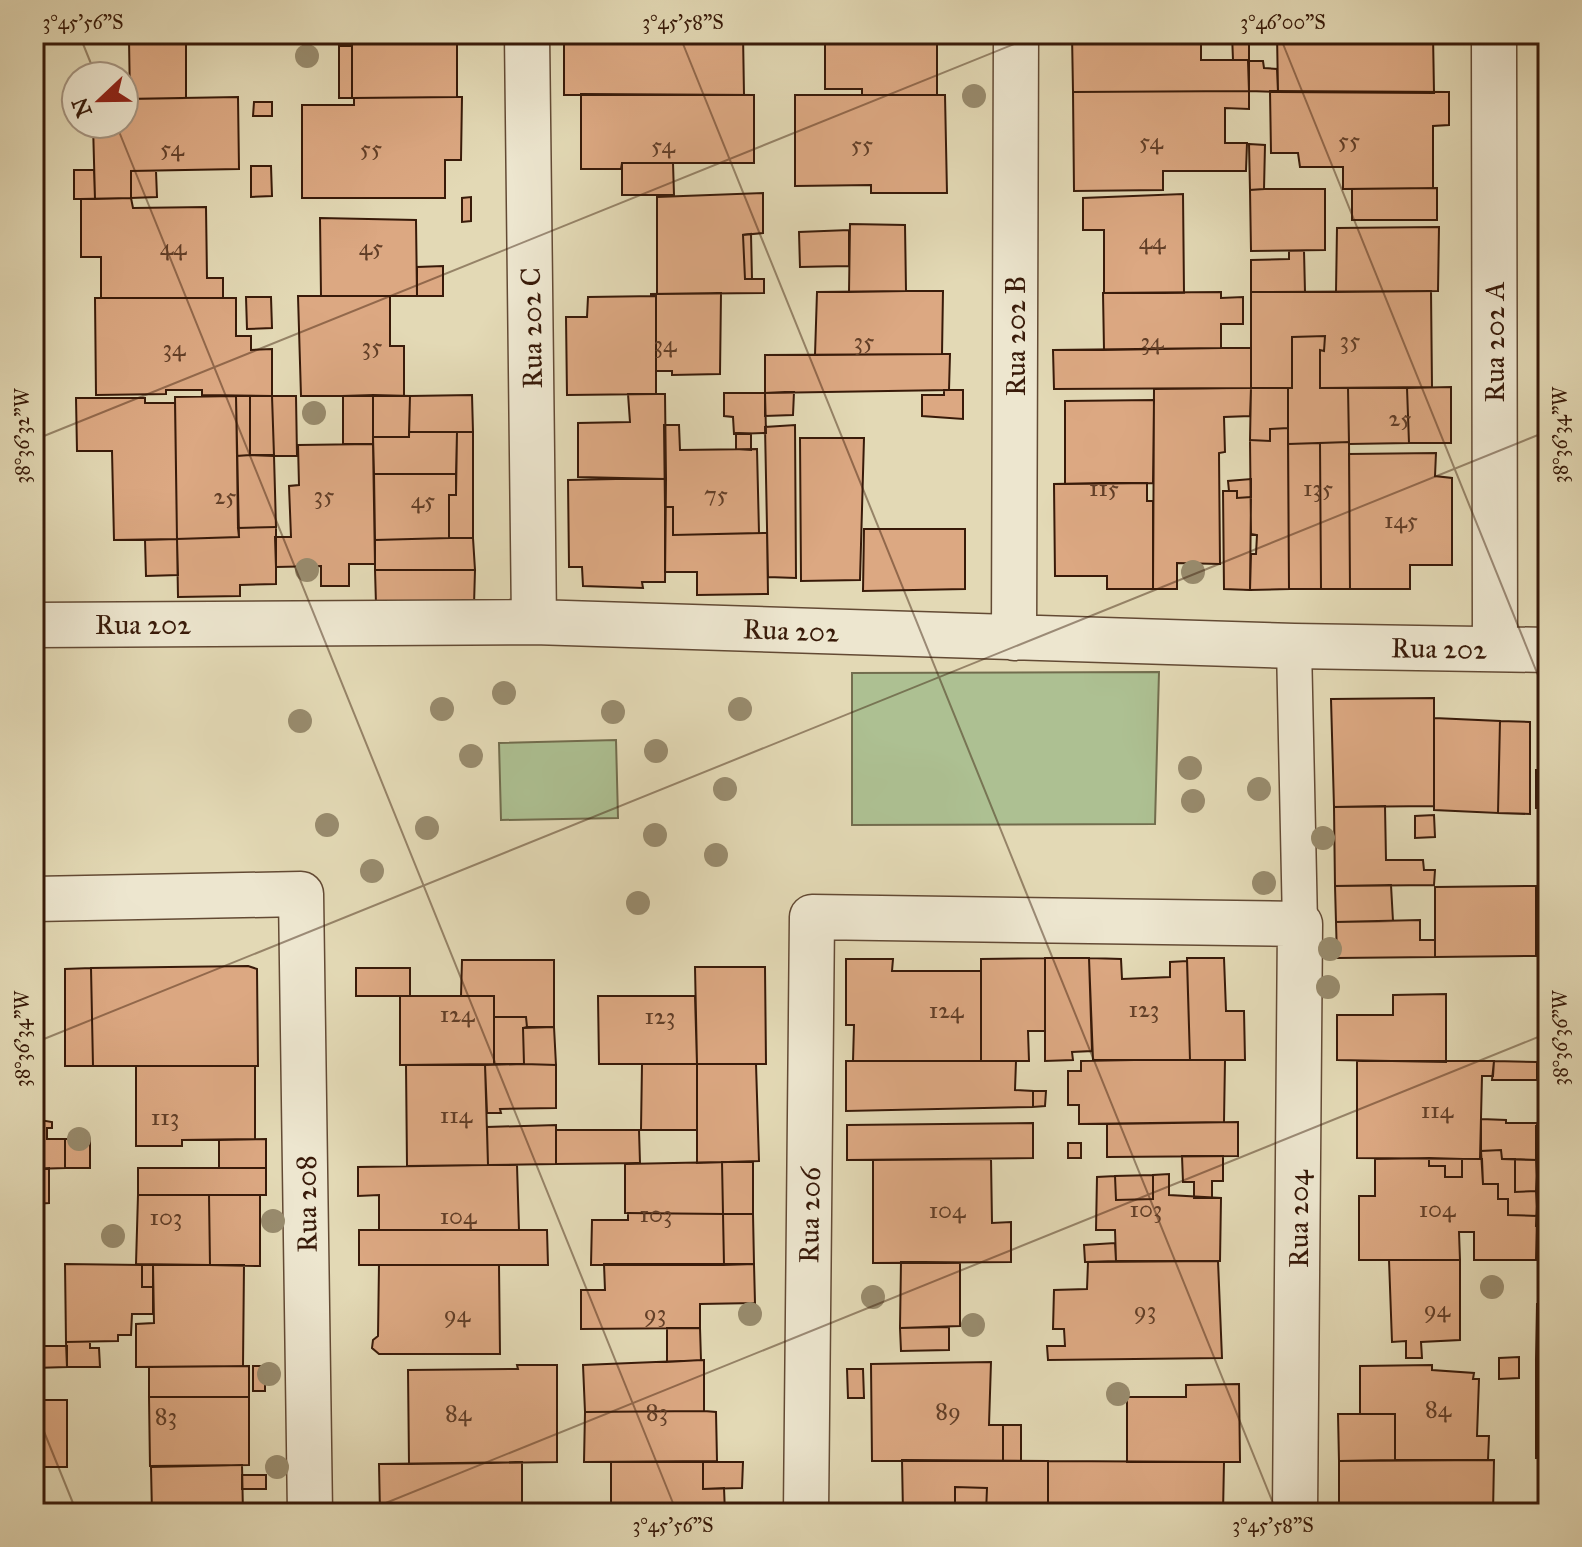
<svg xmlns="http://www.w3.org/2000/svg" width="1582" height="1547" font-family="'IM FELL Great Primer',serif">
<style>
.green{fill:#adc092;stroke:#726d4e;stroke-width:2}
.building{fill:#dca882;stroke:#381a09;stroke-width:2}
.lines{fill:none;stroke-linecap:round;stroke-linejoin:round}
.service-casing{stroke:#634a34;stroke-width:37}
.minor-casing{stroke:#634a34;stroke-width:47}
.service{stroke:#ede6cf;stroke-width:34}
.minor{stroke:#ede6cf;stroke-width:44}
.tree{fill:#988b6d}
.ticks{fill:none;stroke:#381a09;stroke-width:2;stroke-opacity:0.45}
.labels{text-anchor:middle;stroke-width:8;stroke-linejoin:round;paint-order:stroke}
.number-label{font-size:24px;fill:#613e27}
.street-label{font-size:28px;fill:#381a09;stroke:#ede6cf}
.neatline{fill:none;stroke:#381a09;stroke-width:3}
.ticks-label{font-size:20px;text-anchor:middle;fill:#381a09}
</style>
<rect width="100%" height="100%" fill="#e3d9b5"/>
<filter id="stains"><feTurbulence type="fractalNoise" baseFrequency=".0025" numOctaves="4"/><feColorMatrix values="0 0 0 0 .2 0 0 0 0 .09 0 0 0 0 .02 0 0 0 .5 -.17"/></filter>
<radialGradient id="worn" r=".72"><stop offset=".6" stop-color="#630" stop-opacity="0"/><stop offset="1" stop-color="#630" stop-opacity=".3"/></radialGradient>
<!-- green -->
<path class="green" d="M1159,672L1155,824L852,825V673Z
M616,740L618,818L501,820L499,743Z"/>
<!-- building -->
<path class="building" d="M130,34H186V39L130,40Z
M346,34H457V97L352,98V39L346,40Z
M564,34H743L744,95H564Z
M825,34H937V95H862V89H825Z
M1072,34H1201V60H1249V91L1073,92Z
M1232,34H1249V60H1233Z
M1277,34H1433L1434,93L1278,92Z
M156,39H186V98L130,99L129,40Z
M339,46H352V98H339Z
M1248,61H1263L1264,68L1277,69L1278,92L1249,91Z
M1542,89H1548V190H1542Z
M1249,91V109L1225,108V143H1247L1246,171H1163V190L1074,191L1073,92Z
M1270,91L1449,92V125L1433,126V188L1343,189V167H1300L1298,153H1271Z
M581,94L754,95V163H622L621,169H581Z
M795,95H945L947,193H871V185L795,186Z
M238,97L239,169L131,171V198L95,199L93,124H124V99Z
M457,97H462L461,160H445V198H302V105H354V98Z
M254,102H272V116H253Z
M1249,144L1265,145L1264,189L1250,190Z
M622,163H673L674,195H622Z
M251,166H271L272,196L251,197Z
M74,170H94L95,199H74Z
M131,171H156L157,197L131,198Z
M1437,188V220H1352V189Z
M1264,189H1325V250L1251,251L1250,190Z
M763,193V233L743,235L745,279H764V293L657,294V197Z
M1183,194L1184,293H1104V230H1083V198Z
M471,197V221L462,222V198Z
M131,198L133,208L206,207L207,278H223V298H101V257H81V199Z
M320,218L416,220L417,296H321Z
M850,224L905,225L906,291L849,292Z
M1439,227L1438,291L1336,292L1337,228Z
M849,230V266L800,267L799,232Z
M751,234L752,279H745L743,235Z
M1289,251H1304L1305,292H1251V260L1289,259Z
M443,266V296H417V267Z
M906,291H943L942,354L815,355L817,292Z
M1431,291L1432,387L1320,388V350L1324,351L1325,336L1292,337V388H1251V292Z
M1542,291H1548V386H1543Z
M1221,292V298L1243,297V324H1221V348L1104,350L1103,293Z
M721,293L720,374L672,375V371H656V296H651V294Z
M298,296H390V346H404V396H301Z
M656,296V394L567,395L566,317H587L588,297Z
M246,297H271L272,328L247,329Z
M95,298H236V336H251V350L272,349V396L202,395V390H166V394L96,395Z
M1325,336L1324,351L1320,350V388H1348L1349,442L1288,444V388H1292V337Z
M1221,348H1251V388L1054,389L1053,350Z
M942,354H950L949,390L765,393V355Z
M1451,387V443H1409L1407,388Z
M1251,388L1250,416L1224,417L1225,452L1219,453L1220,564L1177,563V589H1153L1154,389Z
M1251,388H1288V428L1270,429V441L1250,440Z
M1348,388H1407L1409,443L1349,444Z
M944,390H963V419L922,416V395H944Z
M794,392L793,415L765,416V393Z
M724,393H765L766,433L734,434L733,417L724,416Z
M628,394H665L666,479L578,477V423L630,422Z
M373,395V444H343V396Z
M373,395L410,396L409,437H373Z
M472,395L473,432H409L410,396Z
M236,396L239,537L177,539L175,397Z
M236,396H250V455L237,456Z
M250,396H272L274,455H250Z
M272,396H296L297,456H274Z
M76,398H145V403H175L177,539L114,540L112,451H77Z
M1154,400L1153,483L1065,484V401Z
M664,425H679L680,450L757,449L759,533L673,535V507H665Z
M795,425L796,578L768,577L765,427Z
M1288,428L1289,589L1250,590L1251,554H1256L1257,535L1251,534L1250,440L1270,441V429Z
M409,432H457L456,474H374L373,437H409Z
M457,432H473V538H449V495H456Z
M736,433L751,434V450L736,449Z
M800,438H864L860,580L801,581Z
M1349,442L1350,589H1321L1320,443Z
M1320,443L1321,589H1289L1288,444Z
M373,444L375,564H349V586H321V566L276,567L275,537H291L289,486L299,485L298,445Z
M1436,453L1435,476L1452,478V565H1410V589H1350L1349,454Z
M250,455L274,456L276,527L238,528L237,456Z
M374,474H456V495H449V538L375,540Z
M1543,477H1548V588H1543Z
M616,479H666L665,582H642L643,588L583,586L582,567H569L568,480Z
M1251,479V497L1237,498V491H1229L1228,481Z
M1103,483H1147V501H1153V589H1107V576H1055L1054,484Z
M1223,491H1237V498L1251,497L1250,590L1224,589Z
M665,507H673V535L767,533L768,594L697,595V572H665Z
M276,527V584L240,585V596L178,597L177,539L239,537L238,528Z
M864,529H965V589L863,591Z
M449,538H473L475,570H375V540Z
M177,539L178,575L146,576L145,540Z
M375,570H475L474,605L376,604Z
M1434,698V806L1334,807L1331,699Z
M1434,718L1500,721L1498,813L1434,810Z
M1500,721L1530,722V814L1498,813Z
M1536,770H1548V808H1536Z
M1385,806L1386,860H1423L1424,870H1435L1434,885L1335,886L1334,807Z
M1434,815L1435,837L1415,838V816Z
M1391,885L1393,921L1336,922L1335,886Z
M1536,886V956L1435,957V887Z
M1420,920V940H1435V957L1337,958L1336,922Z
M1045,958H1089L1092,1051L1072,1052L1073,1060L1045,1061Z
M1045,958V1031H1028L1029,1061H981V959Z
M1089,958L1121,959L1122,979L1170,977V962L1187,961L1190,1060H1093Z
M1187,958H1224L1226,1011H1244L1245,1060H1190Z
M846,959H893L892,971H981V1061H853L854,1025H846Z
M462,960H554V1027H527L526,1017H494V996H461Z
M248,966L257,969L258,1066H93L91,968Z
M695,967H765L766,1064H697Z
M91,968L93,1066H65V969Z
M356,968H410V996H356Z
M1446,994V1062L1337,1060V1015H1393V995Z
M400,996H494V1064L400,1065Z
M598,996H695L697,1064H599Z
M494,1017H526L527,1027L523,1028L524,1064H494Z
M554,1027L556,1065L524,1064L523,1028Z
M1134,1060H1225L1224,1122L1079,1124V1105H1068V1071H1081V1061Z
M846,1061H1016L1015,1090L1033,1091V1107L846,1111Z
M1357,1061H1494L1493,1076H1482L1480,1159L1357,1158Z
M1494,1061L1537,1062V1080H1492Z
M524,1064L556,1065V1108L500,1109L501,1113H487L485,1065Z
M642,1064H697V1130H641Z
M697,1064H756L759,1161L697,1163Z
M406,1065H485L488,1165L407,1166Z
M136,1066H255V1139L182,1140V1146H136Z
M1033,1091H1046L1045,1106L1033,1107Z
M34,1119L52,1122V1128H47V1139H65V1168L34,1169Z
M1481,1119L1506,1120V1123H1537V1160L1502,1159L1501,1150L1481,1151Z
M1238,1122V1156L1107,1157V1124Z
M1033,1123V1158L847,1160V1125Z
M556,1125V1164L488,1165L487,1127Z
M1536,1126L1548,1127V1158H1536Z
M556,1130H639L640,1163L556,1164Z
M65,1139H90V1168H65Z
M266,1139V1168H219V1140Z
M1068,1143H1081V1158H1068Z
M1501,1150L1502,1159H1515V1192L1536,1191L1537,1216L1508,1215V1199H1498V1184H1483L1481,1151Z
M1182,1156H1223V1181H1212V1198H1194V1182H1183Z
M1429,1158L1462,1159V1177H1445V1166H1429Z
M1429,1158V1166H1445V1177H1462V1159H1482L1483,1184H1498V1199H1508V1215L1537,1216L1536,1260H1474V1232H1459L1460,1260H1359V1196H1375V1159Z
M1536,1158H1548V1194H1537Z
M991,1159L992,1223L1011,1222V1262L873,1263V1160Z
M1515,1159L1537,1160L1536,1191L1515,1192Z
M722,1162H753V1214H723Z
M722,1162L723,1214L625,1213V1164Z
M488,1165H517L519,1230H379V1195L358,1196V1167Z
M49,1168V1203L34,1204V1169Z
M138,1168H266V1195H138Z
M1169,1174V1195L1221,1198L1220,1261H1116L1115,1230H1096L1097,1177L1115,1176L1116,1200L1153,1199V1175Z
M1153,1175V1199L1116,1200L1115,1176Z
M1537,1194H1547L1548,1226H1536Z
M138,1195H209L210,1265L136,1264Z
M209,1195H260V1266L210,1265Z
M628,1213L723,1214L724,1265H591L592,1220H628Z
M723,1214H753L754,1264L724,1265Z
M359,1230H547L548,1265H359Z
M1115,1243L1116,1261L1085,1262L1084,1245Z
M1389,1260H1460V1340L1421,1342L1422,1358H1406V1341L1392,1342Z
M1218,1261L1222,1358L1048,1360L1047,1346H1065L1064,1329H1053L1054,1290L1087,1289L1088,1262Z
M901,1262L960,1263V1326L900,1328Z
M65,1264L142,1265V1287H153V1314H132L131,1335H118V1341L66,1342Z
M604,1264H754L755,1303L700,1304V1328L581,1329V1290H605Z
M142,1265H153V1287H142Z
M153,1265H244L243,1366L136,1367V1324L154,1323Z
M379,1265H499L500,1354H379L372,1348L373,1340L378,1336Z
M34,1267H36V1350H34Z
M1537,1304H1548V1359H1536Z
M949,1327V1350L901,1351L900,1328Z
M667,1328H700L701,1360L667,1362Z
M66,1342H90V1348H99L100,1367H67Z
M36,1346H67V1367L34,1368Z
M1519,1357V1378L1499,1379V1358Z
M1536,1359H1548V1458H1536Z
M704,1360V1411L585,1412L583,1365Z
M991,1362L989,1425H1003V1461H872L871,1364Z
M517,1365H557V1462L409,1464L408,1370L518,1369Z
M1432,1365V1370L1474,1373L1473,1379H1479L1477,1436H1489L1488,1460H1395V1414H1360V1366Z
M249,1366V1397H149V1367Z
M253,1366H265V1391H253Z
M847,1369H863L864,1398H848Z
M1239,1384L1240,1462H1127V1397H1186V1385Z
M149,1397H249V1465L150,1466Z
M34,1400H67V1467H34Z
M704,1411L716,1412L717,1461L584,1462L585,1412Z
M1338,1414H1395V1460L1339,1461Z
M1003,1425H1021V1461H1003Z
M902,1460L1048,1461V1513H986L987,1488L955,1487V1513H903Z
M1494,1460L1493,1513H1339V1461Z
M1048,1461L1224,1462L1223,1513H1048Z
M522,1462V1513H380L379,1464Z
M611,1462H703V1489L724,1488L725,1513H611Z
M703,1462H743L742,1488L703,1489Z
M242,1465L243,1513H152L151,1467Z
M242,1475H266V1489H242Z
M955,1487L987,1488L986,1513H955Z"/>
<g class="lines">
<!-- service casing -->
<g class="service-casing">
<path id="service" d="M1294,646L1300,924"/>
</g>
<!-- minor casing -->
<g class="minor-casing">
<path id="minor" d="M527,34L534,622
M1494,34L1495,649
M34,625L534,622L1294,646L1548,650
M1014,638L1016,34
M34,899L301,894L310,1513
M806,1513L812,917L1300,924L1295,1513"/>
</g>
<!-- service -->
<use href="#service" class="service"/>
<!-- minor -->
<use href="#minor" class="minor"/>
</g>
<!-- trees -->
<g class="tree">
<circle cx="307" cy="56" r="12"/>
<circle cx="974" cy="96" r="12"/>
<circle cx="314" cy="413" r="12"/>
<circle cx="307" cy="570" r="12"/>
<circle cx="1193" cy="572" r="12"/>
<circle cx="504" cy="693" r="12"/>
<circle cx="442" cy="709" r="12"/>
<circle cx="740" cy="709" r="12"/>
<circle cx="613" cy="712" r="12"/>
<circle cx="300" cy="721" r="12"/>
<circle cx="656" cy="751" r="12"/>
<circle cx="471" cy="756" r="12"/>
<circle cx="1190" cy="768" r="12"/>
<circle cx="725" cy="789" r="12"/>
<circle cx="1259" cy="789" r="12"/>
<circle cx="1193" cy="801" r="12"/>
<circle cx="327" cy="825" r="12"/>
<circle cx="427" cy="828" r="12"/>
<circle cx="655" cy="835" r="12"/>
<circle cx="1323" cy="838" r="12"/>
<circle cx="716" cy="855" r="12"/>
<circle cx="372" cy="871" r="12"/>
<circle cx="1264" cy="883" r="12"/>
<circle cx="638" cy="903" r="12"/>
<circle cx="1330" cy="949" r="12"/>
<circle cx="1328" cy="987" r="12"/>
<circle cx="79" cy="1139" r="12"/>
<circle cx="273" cy="1221" r="12"/>
<circle cx="113" cy="1236" r="12"/>
<circle cx="1492" cy="1287" r="12"/>
<circle cx="873" cy="1297" r="12"/>
<circle cx="750" cy="1314" r="12"/>
<circle cx="973" cy="1325" r="12"/>
<circle cx="269" cy="1374" r="12"/>
<circle cx="1118" cy="1394" r="12"/>
<circle cx="277" cy="1467" r="12"/>
</g>
<!-- ticks -->
<path class="ticks" d="M79,34L96,76M679,34L1277,1513M1279,34L1548,700M116,124L677,1513M34,440L1039,34M34,1043L1548,431M34,1407L77,1513M361,1513L1548,1033"/>
<g class="labels">
<!-- number labels -->
<g class="number-label">
<text x="1349" y="148">55</text>
<text x="1151" y="149">54</text>
<text x="862" y="152">55</text>
<text x="663" y="153">54</text>
<text x="172" y="156">54</text>
<text x="371" y="156">55</text>
<text x="1152" y="249">44</text>
<text x="173" y="255">44</text>
<text x="371" y="255">45</text>
<text x="1350" y="348">35</text>
<text x="864" y="349">35</text>
<text x="1152" y="349">34</text>
<text x="665" y="352">34</text>
<text x="372" y="354">35</text>
<text x="174" y="356">34</text>
<text x="1400" y="426">25</text>
<text x="1104" y="496">115</text>
<text x="1318" y="496">135</text>
<text x="716" y="502">75</text>
<text x="324" y="503">35</text>
<text x="225" y="504">25</text>
<text x="423" y="508">45</text>
<text x="1401" y="528">145</text>
<text x="1144" y="1017">123</text>
<text x="946" y="1018">124</text>
<text x="457" y="1022">124</text>
<text x="660" y="1024">123</text>
<text x="1437" y="1118">114</text>
<text x="456" y="1123">114</text>
<text x="165" y="1125">113</text>
<text x="1146" y="1217">103</text>
<text x="1437" y="1217">104</text>
<text x="947" y="1218">104</text>
<text x="656" y="1222">103</text>
<text x="458" y="1224">104</text>
<text x="166" y="1225">103</text>
<text x="1437" y="1317">94</text>
<text x="1145" y="1318">93</text>
<text x="655" y="1321">93</text>
<text x="457" y="1322">94</text>
<text x="1438" y="1417">84</text>
<text x="948" y="1419">89</text>
<text x="657" y="1420">83</text>
<text x="458" y="1421">84</text>
<text x="166" y="1424">83</text>
</g>
<!-- street labels -->
<g class="street-label">
<text transform="translate(531 328) rotate(-91)" y="10">Rua 202 C</text>
<text transform="translate(1015 336) rotate(-90)" y="10">Rua 202 B</text>
<text transform="translate(1494 342) rotate(-90)" y="10">Rua 202 A</text>
<text x="143" y="634">Rua 202</text>
<text transform="translate(791 630) rotate(2)" y="10">Rua 202</text>
<text transform="translate(1439 648) rotate(1)" y="10">Rua 202</text>
<text transform="translate(306 1204) rotate(-91)" y="10">Rua 208</text>
<text transform="translate(809 1215) rotate(-89)" y="10">Rua 206</text>
<text transform="translate(1298 1219) rotate(-90)" y="10">Rua 204</text>
</g>
</g>
<!-- margin -->
<rect width="1582" height="1547" fill="none" stroke="#e3d9b5" stroke-width="88"/>
<!-- north arrow -->
<g transform="translate(100 100) rotate(248)"><circle r="38" fill="#ede6cf" stroke="#a59480" stroke-width="2"/>
<path d="M0-6L14 30L0 20L-14 30Z" fill="#8f2418"/>
<text y="-12" font-size="22" font-weight="bold" text-anchor="middle" fill="#381a09">N</text>
</g>
<rect x="44" y="44" width="1494" height="1459" class="neatline"/>
<g class="ticks-label">
<text x="83" y="29">3°45'56"S</text>
<text x="683" y="29">3°45'58"S</text>
<text x="1283" y="29">3°46'00"S</text>
<text transform="translate(1560 435) rotate(-90)" y="7">38°36'34"W</text>
<text transform="translate(22 436) rotate(-90)" y="7">38°36'32"W</text>
<text transform="translate(1560 1038) rotate(-90)" y="7">38°36'36"W</text>
<text transform="translate(22 1039) rotate(-90)" y="7">38°36'34"W</text>
<text x="673" y="1532">3°45'56"S</text>
<text x="1273" y="1532">3°45'58"S</text>
</g>
<rect width="100%" height="100%" filter="url(#stains)"/>
<rect width="100%" height="100%" fill="url(#worn)"/>
</svg>
